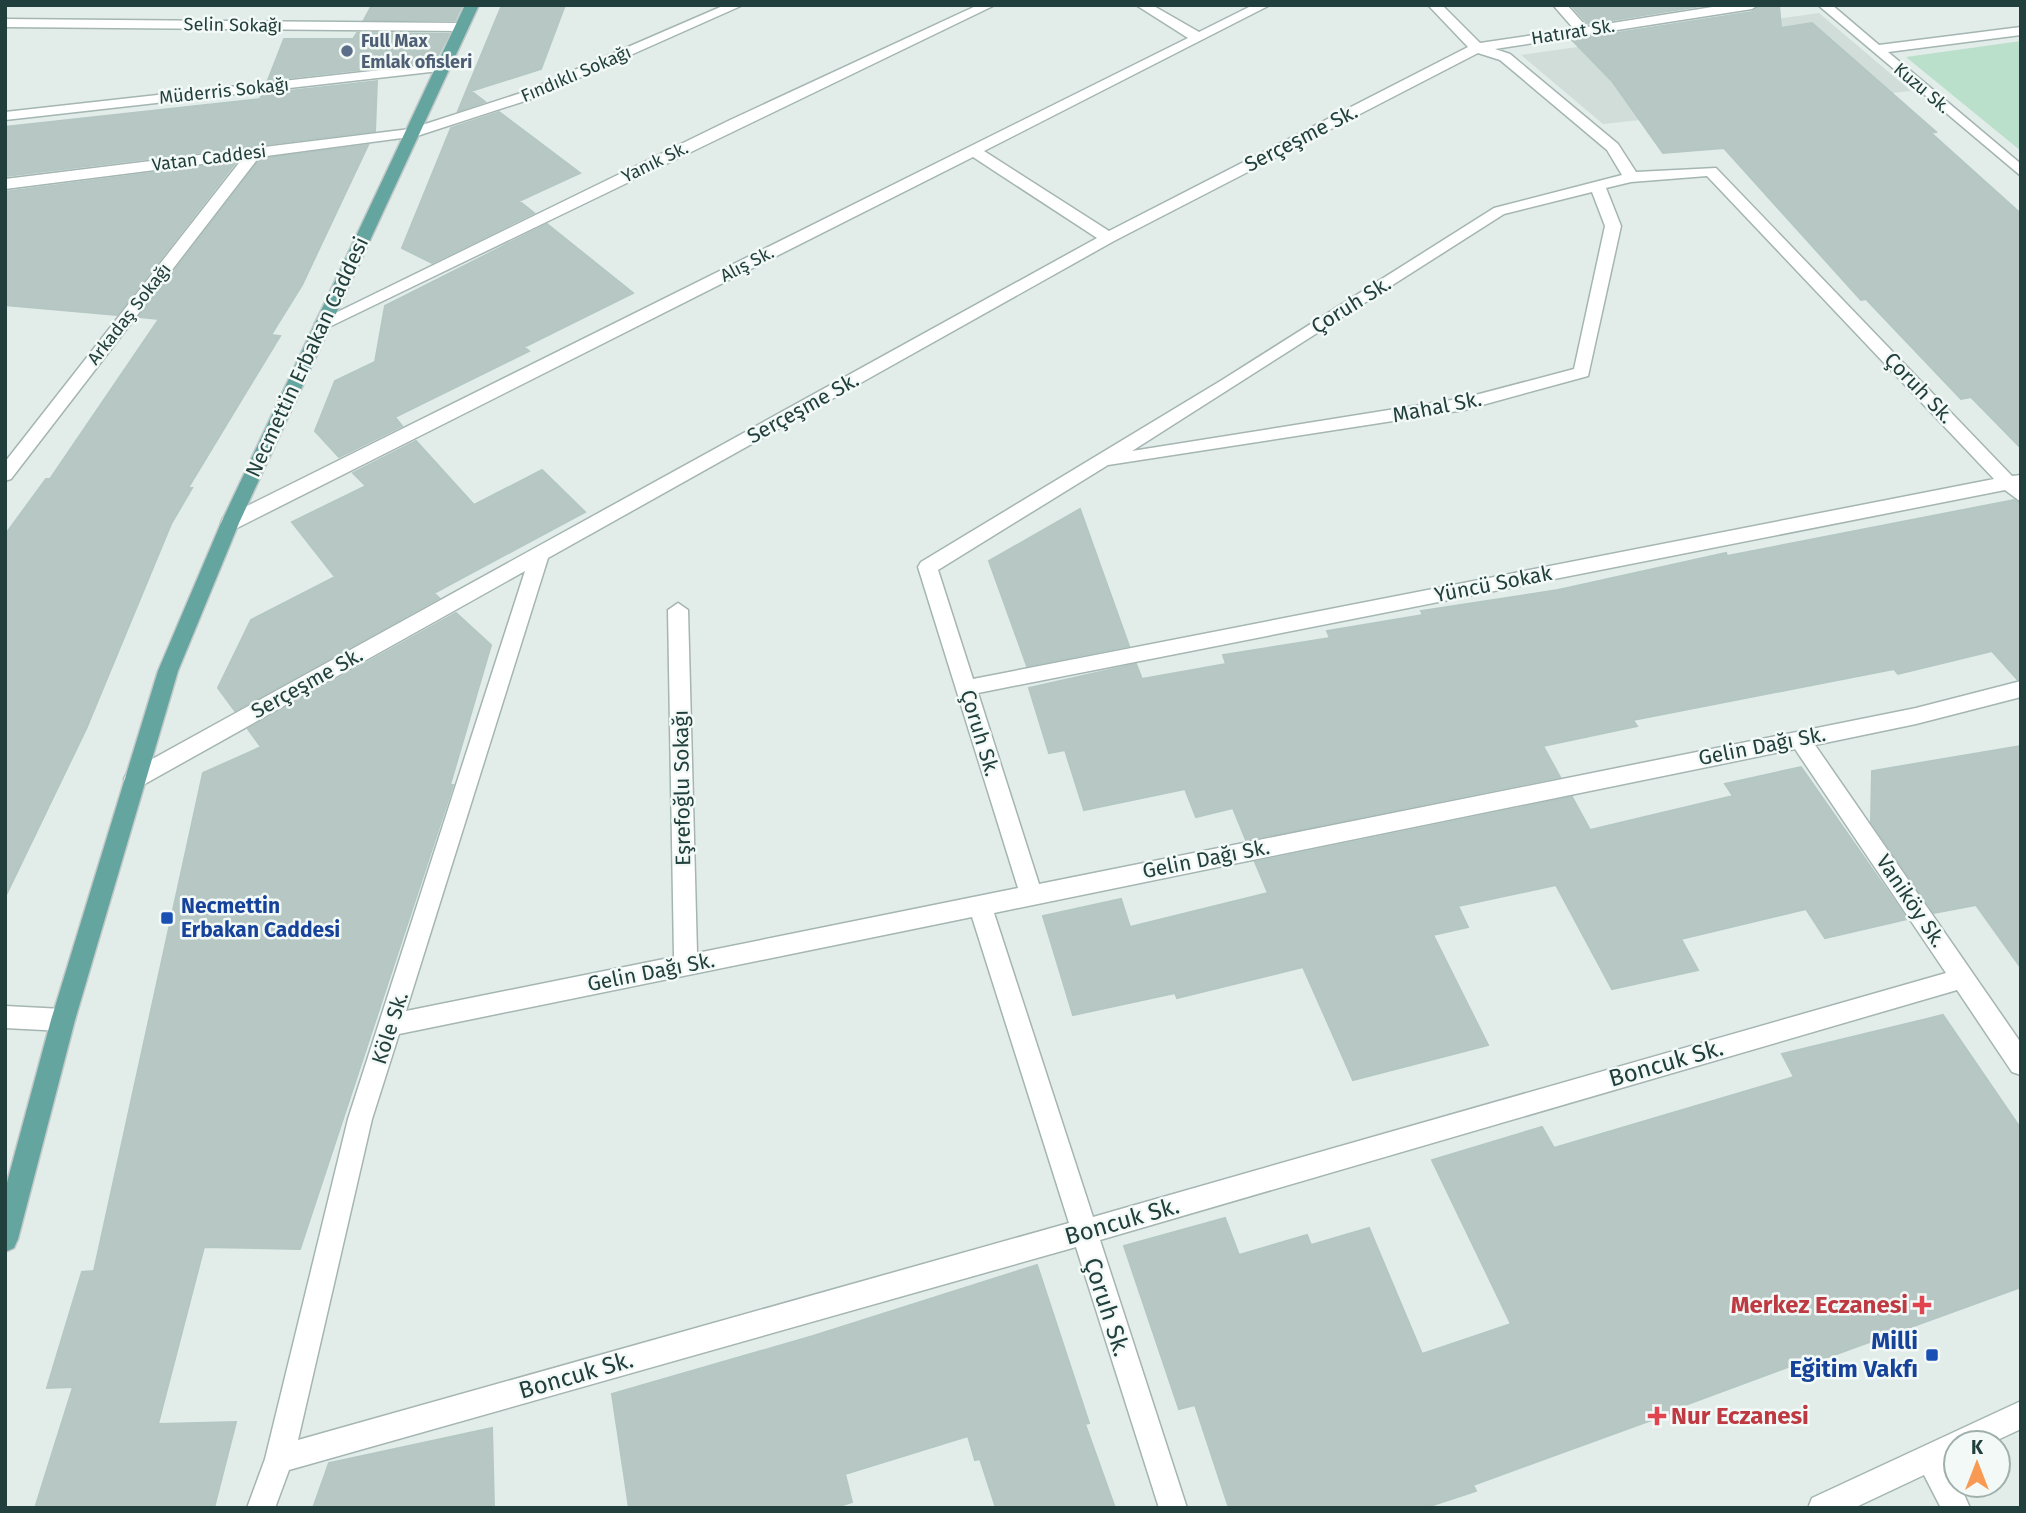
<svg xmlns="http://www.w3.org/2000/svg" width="2026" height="1513" font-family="'Fira Sans',sans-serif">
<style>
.built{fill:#d0ddd9}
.green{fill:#badfcb}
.building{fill:#b7c8c4;stroke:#b4c7c3;stroke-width:2}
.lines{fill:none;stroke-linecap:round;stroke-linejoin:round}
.minor-casing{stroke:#a4b5b2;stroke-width:3}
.major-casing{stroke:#c1c9c8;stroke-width:3}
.minor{fill:#fff;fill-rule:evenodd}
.major{fill:#64a5a0;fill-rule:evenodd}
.service-dot{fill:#5c6f8a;stroke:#f3f9f7;stroke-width:2.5}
.transit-dot{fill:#1a4fb4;stroke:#f3f9f7;stroke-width:2.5}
.health-dot{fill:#e0444e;stroke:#f3f9f7;stroke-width:2.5}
.labels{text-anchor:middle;stroke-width:5;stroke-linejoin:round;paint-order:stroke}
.far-street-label{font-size:18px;fill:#213f3c;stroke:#f3f9f7}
.far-service-label{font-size:18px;font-weight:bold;fill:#4e5e75;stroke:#f3f9f7;text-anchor:start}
.street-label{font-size:21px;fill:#213f3c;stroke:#f3f9f7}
.transit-label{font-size:21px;font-weight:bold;fill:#164399;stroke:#f3f9f7;text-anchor:start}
.near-street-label{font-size:24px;fill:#213f3c;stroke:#f3f9f7}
.near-health-label{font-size:24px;font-weight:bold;fill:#be3a42;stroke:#f3f9f7;text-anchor:end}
.near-transit-label{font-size:24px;font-weight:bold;fill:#164399;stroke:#f3f9f7;text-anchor:end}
</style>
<rect width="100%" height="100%" fill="#e2edea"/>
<!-- built -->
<path class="built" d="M1819,13L1911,91L1603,124L1521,55Z"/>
<!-- green -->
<path class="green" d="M2021,41V151L1906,57Z"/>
<!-- building -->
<path class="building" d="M372,5H462L455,20H364Z
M502,5H565L541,69L471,91L485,102L458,111Z
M1571,5H1707L1588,24Z
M1761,5H1779L1781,28L1812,23L1936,132L1931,133L2021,214V448L1971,397L1961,399L1866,299L1861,300L1724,148L1663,153L1612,81L1572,40L1752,12Z
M357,33L449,34L435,61L268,80L284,39H353Z
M377,81L375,131L5,176V127L260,99L262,94Z
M499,112L580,173L519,201L534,213L432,263L402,248L451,128Z
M368,145L302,285L271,335L280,336L188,488H192L171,524L86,729L5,897V535L46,479H50L159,319L139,317L260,159Z
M236,162L117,315L5,305V192Z
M547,224L633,293L524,347L529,351L395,417L402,426L339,457L315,431L335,381L375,362L385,306Z
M416,441L474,505L542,470L585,512L434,593L439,598L235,711L218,688L251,620L335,577L292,522L366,486L353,473Z
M2014,500L2021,504V679H2017L1992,651L1898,674L1894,669L1633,720L1637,726L1543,746L1560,777L1246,840L1233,808L1196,817L1185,789L1084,810L1065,750L1049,753L1029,688L1136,664L1142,679L1226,664L1223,655L1330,638L1327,631L1423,615L1421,611L1558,590L1726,553L1727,556Z
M1080,509L1129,646L1027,666L989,561Z
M456,613L491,645L450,785H453L300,1249L204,1247L158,1424L236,1422L214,1508H35L73,1387L47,1388L82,1272L94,1271L203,773L261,747L248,729Z
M2021,746V968L1976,905L1934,913L1871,822L1872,771Z
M1801,767L1907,919L1825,938L1806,909L1681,939L1698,970L1612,989L1556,885L1458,906L1468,927L1433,935L1488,1045L1353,1080L1303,967L1177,998L1175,993L1073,1015L1043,916L1121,899L1130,927L1268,893L1255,862L1572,797L1590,830L1733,796L1725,784Z
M1943,1015L2021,1129V1287L1809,1364L1807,1360L1677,1408L1679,1410L1473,1485L1476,1491L1424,1508H1229L1195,1405L1179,1409L1124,1246L1225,1218L1239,1255L1307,1235L1311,1245L1369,1228L1422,1354L1511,1324L1432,1160L1542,1127L1554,1148L1794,1077L1782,1054Z
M1037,1265L1089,1423L1085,1424L1115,1508H996L980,1459L975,1460L968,1436L845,1474L852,1502L833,1508H629L612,1394L813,1336Z
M492,1428L494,1508H313L329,1463Z"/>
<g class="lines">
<!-- minor casing -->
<g class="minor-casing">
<path id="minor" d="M725,5H743L534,98L417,136L259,157L11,479L5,481V462L242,159L5,189V179L410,129L524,92Z
M978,5H995L329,327H317L315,323L728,121Z
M1136,5H1152L1199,32L1253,5H1270L984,151L1109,231L1468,47L1428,5H1442L1480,43L1574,29L1553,5H1567L1587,27L1725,5H1758L1752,9L1495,49L1510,54L1618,144L1636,172L1716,168L2012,476L2021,475V502L2005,490L978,693L1039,884L1916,708L2021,681V697L1916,724L1815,745L2021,1043V1075L2012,1072L1957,990L1100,1240L1187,1508H1159L1076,1247L289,1470L275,1508H247L265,1459L348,1119L525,571L143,785L135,788L127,785L124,779L127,773L1097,238L973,157L237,528H223L221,523L223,518L1188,38ZM1478,53L1500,60L1607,150L1622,175L1494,208L1222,380L921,562L918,567L1018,888L697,953L688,610L678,603L668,610L674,957L406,1011L548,558L1114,241ZM1707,176L1994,479L973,679L938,570L1108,465L1464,410L1588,376L1621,226L1606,188L1631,182ZM1592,192L1605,226L1574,369L1464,398L1132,451L1504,214ZM1795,749L1946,973L1093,1217L994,913ZM972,917L1069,1223L298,1440L372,1119L399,1034Z
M1818,5H1832L1879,45L2021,27V35L1888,52L2021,164V176Z
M5,19L461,23L468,27L461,31L5,27Z
M443,63L448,64V70L5,120V112Z
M5,1006L63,1009L71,1012L75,1020L71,1028L63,1031L5,1028Z
M2021,1401V1429L1991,1443H1956V1460L1948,1463L1956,1485H1960L1970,1508H1941L1924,1475L1854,1508H1808L1812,1498Z"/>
</g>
<!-- major casing -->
<g class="major-casing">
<path id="major" d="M465,5H479L239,523L178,671L75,1020L18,1239L14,1248L5,1252V1190L51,1020L158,671L221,523Z"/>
</g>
<!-- minor -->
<use href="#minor" class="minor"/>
<!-- major -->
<use href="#major" class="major"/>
</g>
<!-- markers -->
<circle class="service-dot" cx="347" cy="51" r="7"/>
<g class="transit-dot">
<rect x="160" y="911" width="14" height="14" rx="3.5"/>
<rect x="1925" y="1348" width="14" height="14" rx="3.5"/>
</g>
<g class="health-dot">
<path d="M1918.5 1294.5h7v7h7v7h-7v7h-7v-7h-7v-7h7z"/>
<path d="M1653.5 1405.5h7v7h7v7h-7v7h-7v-7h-7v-7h7z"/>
</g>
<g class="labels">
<!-- far-street labels -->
<g class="far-street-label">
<text transform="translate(233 25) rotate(1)" y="6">Selin Sokağı</text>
<text transform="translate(1573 32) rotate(-9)" y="6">Hatırat Sk.</text>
<text transform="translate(576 74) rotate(-23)" y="6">Fındıklı Sokağı</text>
<text transform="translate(1922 88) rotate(40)" y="6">Kuzu Sk.</text>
<text transform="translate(224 91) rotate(-6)" y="6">Müderris Sokağı</text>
<text transform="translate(209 158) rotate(-7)" y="6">Vatan Caddesi</text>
<text transform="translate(655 162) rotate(-26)" y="6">Yanık Sk.</text>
<text transform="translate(747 264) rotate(-27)" y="6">Alış Sk.</text>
<text transform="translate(129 314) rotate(-52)" y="6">Arkadaş Sokağı</text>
</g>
<!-- far-service labels -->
<g class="far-service-label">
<text x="361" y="47">Full Max<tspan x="361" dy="21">Emlak ofisleri</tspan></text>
</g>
<!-- street labels -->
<g class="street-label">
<text transform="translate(1301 138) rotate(-27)" y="7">Serçeşme Sk.</text>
<text transform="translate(1351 305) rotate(-32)" y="7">Çoruh Sk.</text>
<text transform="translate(307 357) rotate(-65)" y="7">Necmettin Erbakan Caddesi</text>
<text transform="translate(1919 388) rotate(46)" y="7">Çoruh Sk.</text>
<text transform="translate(1437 407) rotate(-11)" y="7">Mahal Sk.</text>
<text transform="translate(803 408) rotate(-29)" y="7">Serçeşme Sk.</text>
<text transform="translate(1493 584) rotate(-11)" y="7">Yüncü Sokak</text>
<text transform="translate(307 683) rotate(-29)" y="7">Serçeşme Sk.</text>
<text transform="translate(980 733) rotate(73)" y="7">Çoruh Sk.</text>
<text transform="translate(1762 746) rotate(-11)" y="7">Gelin Dağı Sk.</text>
<text transform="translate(682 788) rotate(-91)" y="7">Eşrefoğlu Sokağı</text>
<text transform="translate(1206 859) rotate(-11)" y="7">Gelin Dağı Sk.</text>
<text transform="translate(1911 901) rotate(56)" y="7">Vaniköy Sk.</text>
<text transform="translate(651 972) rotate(-11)" y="7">Gelin Dağı Sk.</text>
<text transform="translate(390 1028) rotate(-72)" y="7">Köle Sk.</text>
</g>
<!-- transit labels -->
<g class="transit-label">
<text x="181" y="913">Necmettin<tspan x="181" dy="24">Erbakan Caddesi</tspan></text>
</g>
<!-- near-street labels -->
<g class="near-street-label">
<text transform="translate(1666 1063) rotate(-16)" y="8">Boncuk Sk.</text>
<text transform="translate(1122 1221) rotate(-16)" y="8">Boncuk Sk.</text>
<text transform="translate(1107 1307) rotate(72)" y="8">Çoruh Sk.</text>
<text transform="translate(576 1375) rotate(-16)" y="8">Boncuk Sk.</text>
</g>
<!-- near-health labels -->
<g class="near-health-label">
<text x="1908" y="1313">Merkez Eczanesi</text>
<text x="1671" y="1424" text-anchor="start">Nur Eczanesi</text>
</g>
<!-- near-transit labels -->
<g class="near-transit-label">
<text x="1918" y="1349">Milli<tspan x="1918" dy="28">Eğitim Vakfı</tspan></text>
</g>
</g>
<!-- border -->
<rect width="2026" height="1513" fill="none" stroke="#213f3c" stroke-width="14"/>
<!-- north arrow -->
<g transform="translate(1977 1464)"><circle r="33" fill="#f3f9f7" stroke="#9fafac" stroke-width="2"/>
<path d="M0-5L12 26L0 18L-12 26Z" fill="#f99a54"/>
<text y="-10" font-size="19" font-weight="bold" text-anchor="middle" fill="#213f3c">K</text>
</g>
</svg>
